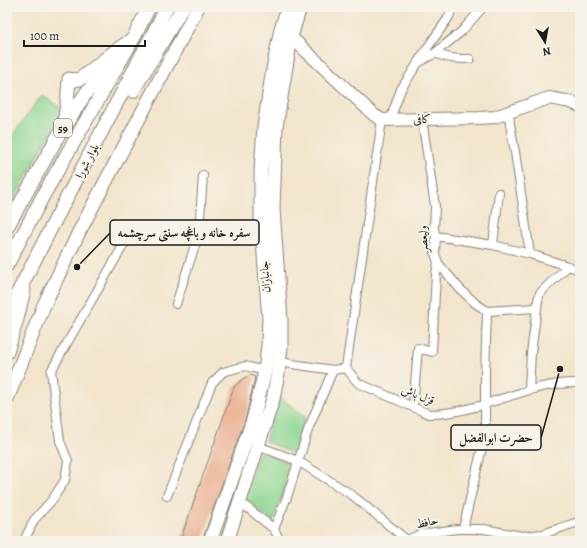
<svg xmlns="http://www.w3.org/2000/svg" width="587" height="548" font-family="Alegreya,Amiri,serif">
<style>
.green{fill:#8dd793;stroke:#547a58}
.building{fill:#ebb395}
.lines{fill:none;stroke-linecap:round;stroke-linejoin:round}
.street-casing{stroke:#878074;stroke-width:10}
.secondary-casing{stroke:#878074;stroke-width:14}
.primary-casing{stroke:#878074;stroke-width:15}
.street{stroke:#fff;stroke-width:8}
.secondary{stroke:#fff;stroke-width:12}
.primary{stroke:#fff;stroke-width:13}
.labels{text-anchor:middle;stroke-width:4;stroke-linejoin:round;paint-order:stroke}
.shield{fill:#f7f3e8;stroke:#5e5c59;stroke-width:1}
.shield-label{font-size:11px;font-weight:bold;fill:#1c1c1c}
.street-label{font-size:12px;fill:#1c1c1c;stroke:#f7f3e8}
.leader{fill:none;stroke:#1c1c1c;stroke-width:1.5}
.callout-dot{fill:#1c1c1c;stroke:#f7f3e8;stroke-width:1.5}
.callout{fill:#f7f3e8;stroke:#1c1c1c;stroke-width:1.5}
.callout-label{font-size:13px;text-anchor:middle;font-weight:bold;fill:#1c1c1c}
</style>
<rect width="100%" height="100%" fill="#f7f3e8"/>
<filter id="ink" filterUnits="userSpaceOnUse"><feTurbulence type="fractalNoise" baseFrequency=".025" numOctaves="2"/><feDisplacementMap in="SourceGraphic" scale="8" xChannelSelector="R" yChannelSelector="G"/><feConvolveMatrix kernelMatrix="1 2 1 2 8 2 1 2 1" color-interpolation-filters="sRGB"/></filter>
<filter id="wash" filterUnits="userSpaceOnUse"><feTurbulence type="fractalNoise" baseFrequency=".012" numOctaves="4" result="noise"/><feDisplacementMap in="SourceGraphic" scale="16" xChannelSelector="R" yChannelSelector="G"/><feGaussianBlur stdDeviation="0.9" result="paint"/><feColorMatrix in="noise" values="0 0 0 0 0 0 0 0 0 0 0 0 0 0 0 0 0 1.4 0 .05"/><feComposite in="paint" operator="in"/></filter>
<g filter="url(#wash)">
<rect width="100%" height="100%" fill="#f2e5cc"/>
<!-- green -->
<path class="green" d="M42,95L63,110L7,212V143Z
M279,397L305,416L294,454L265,441Z
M259,452L292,464L273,522L245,498Z"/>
<g id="blocks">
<!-- building -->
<path class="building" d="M251,375L255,377L246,417L202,541H180L234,387L244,378Z"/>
</g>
</g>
<g filter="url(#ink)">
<use href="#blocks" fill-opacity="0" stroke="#878074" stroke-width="1"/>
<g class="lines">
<!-- street casing -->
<g class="street-casing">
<path id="street" d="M435,53C449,59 456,59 470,59
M418,62L430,44L449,17L452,7
M509,112L510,124L515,152L530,254
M422,119L435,206L434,230L436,236L435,253L438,263L460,289L475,303L487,311L537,308
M390,120L401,89L418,63L435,53L462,31L483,7
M199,233L262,235
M436,236L493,245L530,254L580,270
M493,245L499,193
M176,304L199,233L203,175
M279,362L333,370L346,368L358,383L429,414C482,414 528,381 580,383
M346,368L382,120
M529,390L531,353L538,300L540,293L568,266
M413,407L418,348L432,352L436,274L438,263
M258,446L298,461L333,483L352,495L408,541
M167,496L212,383L223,372L245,366L265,371
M240,502L274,529L280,541
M274,529L287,497L309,427L333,370
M463,529L481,452L485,430V374L487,311
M407,540L421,534L457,529H484L522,536L543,534L575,523L580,522
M24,541L34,520L52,500L65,480L68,461L60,441L51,371L131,232"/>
</g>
<!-- secondary casing -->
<g class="secondary-casing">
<path id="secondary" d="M291,37L374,115L382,120L479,118L495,117L549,98L571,102L580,106"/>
</g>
<!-- primary casing -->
<g class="primary-casing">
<path id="primary" d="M133,91L183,7
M64,123L67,104L69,79L74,80L80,79L115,51L130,41
M7,227L58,136L86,93L112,63
M7,265L44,194L133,39L149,7
M7,314L52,226L167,7
M7,352L17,319L24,290
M7,399L44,305L79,232L198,7
M210,541L253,420L265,371L268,346L269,319L261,216V171L264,127L273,69L281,29L288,7
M227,541L273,399L278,373L281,347V320L273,209L276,127L291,37L300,7"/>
</g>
<!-- street -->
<use href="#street" class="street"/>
<!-- secondary -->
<use href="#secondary" class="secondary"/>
<!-- primary -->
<use href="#primary" class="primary"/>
</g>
</g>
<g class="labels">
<!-- shield labels -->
<rect class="shield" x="54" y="119" width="18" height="18" rx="3"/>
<g class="shield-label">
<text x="63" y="132">59</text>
</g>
<!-- street labels -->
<g class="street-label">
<text transform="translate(422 119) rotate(-1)" y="4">کافی</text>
<text transform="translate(87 161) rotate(-62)" y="4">بلوار شورا</text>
<text transform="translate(423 239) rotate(-93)" y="4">ولیعصر</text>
<text transform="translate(265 277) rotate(-94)" y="4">جانبازان</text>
<text transform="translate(418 395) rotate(21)" y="4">قزل باش</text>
<text transform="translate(427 522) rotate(-12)" y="4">حافظ</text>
</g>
</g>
<!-- callouts -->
<path class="leader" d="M77 267L110 233M560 369L541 438"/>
<g class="callout-dot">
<circle cx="77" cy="267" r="4"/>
<circle cx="560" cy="369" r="4"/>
</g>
<g class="callout">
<rect x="110" y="220" width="149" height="25" rx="4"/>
<rect x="451" y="425" width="90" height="25" rx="4"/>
</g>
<g class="callout-label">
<text x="184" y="237">سفره خانه و باغچه سنتی سرچشمه</text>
<text x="496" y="442">حضرت ابوالفضل</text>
</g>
<!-- margin -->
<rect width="587" height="548" fill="none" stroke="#f7f3e8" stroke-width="24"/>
<!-- north arrow -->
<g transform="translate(545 42) rotate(169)" stroke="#f7f3e8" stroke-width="3" paint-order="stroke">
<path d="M0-3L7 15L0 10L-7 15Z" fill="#1c1c1c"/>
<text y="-6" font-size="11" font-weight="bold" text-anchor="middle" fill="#1c1c1c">N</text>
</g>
<!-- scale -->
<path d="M24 40v6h121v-6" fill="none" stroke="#1c1c1c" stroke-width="2"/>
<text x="30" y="40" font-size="12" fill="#1c1c1c" stroke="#f7f3e8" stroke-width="3" paint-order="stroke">100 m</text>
</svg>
